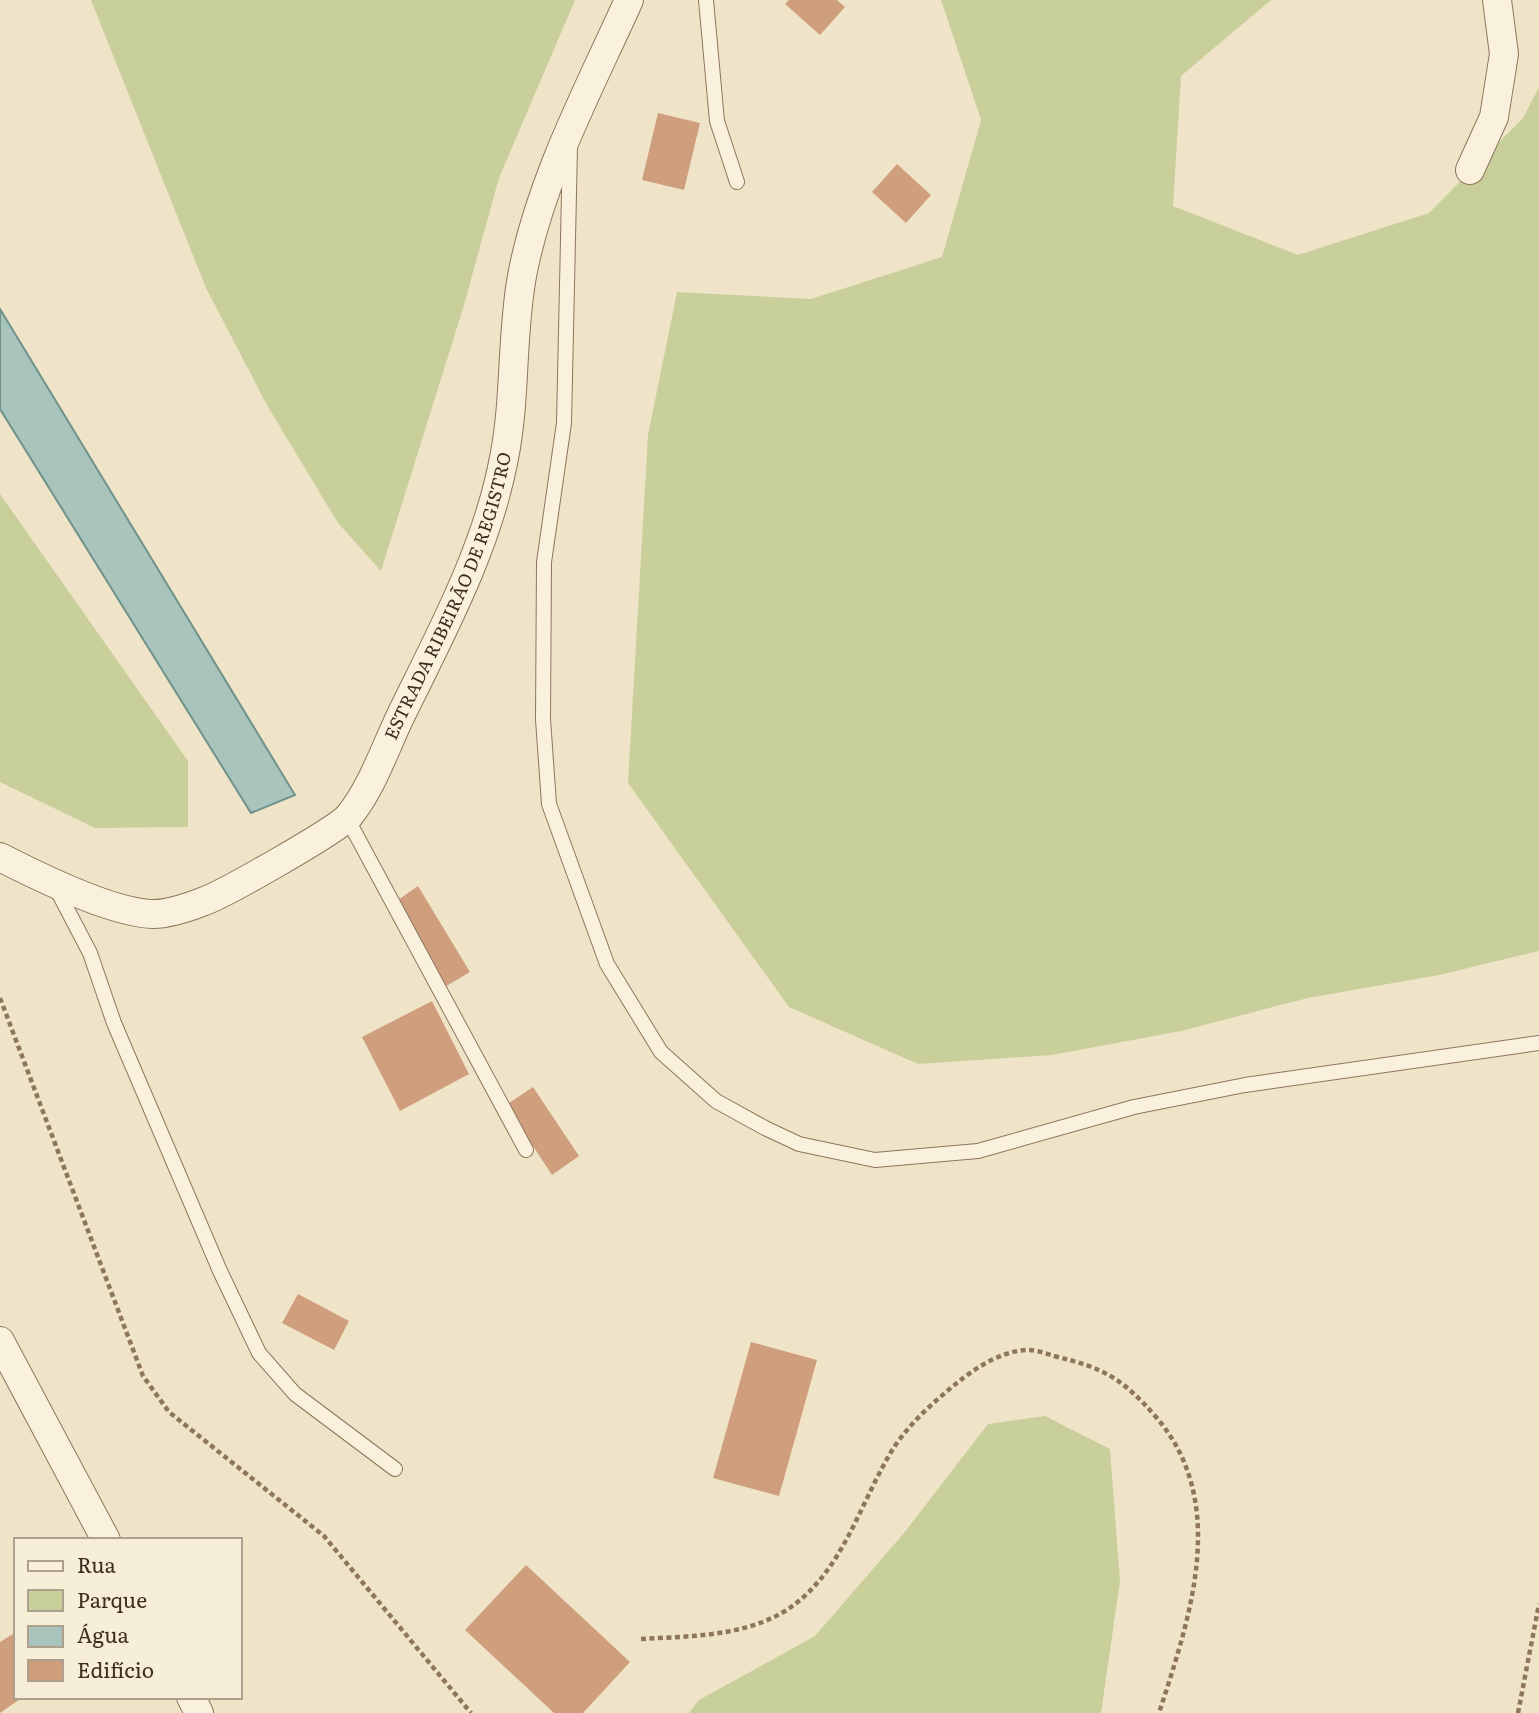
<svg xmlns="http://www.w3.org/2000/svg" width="1539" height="1713" font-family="Literata,serif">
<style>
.green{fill:#c9cf9b}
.water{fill:#a9c4bc;stroke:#6f938a;stroke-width:2}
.building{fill:#cf9f7d}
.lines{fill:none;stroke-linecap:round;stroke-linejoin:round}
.lane-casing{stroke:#8d765c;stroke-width:16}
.street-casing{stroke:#8d765c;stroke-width:30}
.path{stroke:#8d765c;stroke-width:4.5;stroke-dasharray:5 3.5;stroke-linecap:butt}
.lane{stroke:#faf1dc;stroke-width:14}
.street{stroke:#faf1dc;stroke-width:28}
.labels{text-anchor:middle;stroke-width:5;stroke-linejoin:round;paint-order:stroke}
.street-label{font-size:18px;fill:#3d2e20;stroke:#f7eed8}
</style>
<rect width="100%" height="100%" fill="#f0e4c8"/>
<!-- green -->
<path class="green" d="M91,0H575L499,178L464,305L381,571L338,523L268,407L206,288Z
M941,0H1271L1181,76L1173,206L1298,255L1429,213L1523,118L1539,87V951L1439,975L1308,998L1181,1031L1052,1055L918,1064L789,1007L628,783L648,435L677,292L811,299L942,257L981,120Z
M0,494L188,761V827L95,828L0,782Z
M1045,1416L1110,1449L1120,1581L1101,1713H689L699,1700L815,1636L904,1533L988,1424Z"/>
<!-- water -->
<path class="water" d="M0,309L295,795L251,813L0,409Z"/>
<!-- building -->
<path class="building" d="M789,0H837L845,7L820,35L785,4Z
M658,113L700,123L684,190L642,180Z
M897,164L931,195L906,223L872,192Z
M418,886L470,972L443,988L398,900Z
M432,1001L469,1074L400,1111L362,1037Z
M533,1087L579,1156L552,1175L506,1105Z
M298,1294L349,1321L334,1350L282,1323Z
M751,1342L817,1360L779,1496L713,1478Z
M526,1565L630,1662L583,1713H554L465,1630Z
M16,1632V1697H23L0,1713V1642Z"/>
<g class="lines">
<!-- lane casing -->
<g class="lane-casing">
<path id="lane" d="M706,0L717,121L737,182
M570,147L564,423L544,562L543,719L549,804L607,964L661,1052L716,1101L765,1128L799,1144L875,1160L978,1151L1134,1107L1245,1085L1539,1043
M347,818L526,1150
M56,888L90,953L114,1023L220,1271L259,1353L295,1394L395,1469"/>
</g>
<!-- street casing -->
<g class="street-casing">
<g id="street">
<path d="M1470,170L1494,117L1504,54L1497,0"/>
<path id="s1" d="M0,857C37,876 112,913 153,914C167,914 189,907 202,902C223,895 337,830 349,816C372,788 385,748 401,715C441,633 487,549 504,458C516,398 511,336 522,276C540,180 589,89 629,0"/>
<path d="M0,1341L106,1540"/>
<path d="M191,1697L199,1713"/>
</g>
</g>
<!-- path -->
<path class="path" d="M0,998L143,1376L169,1412L324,1536L471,1713
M641,1639C690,1636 742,1637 785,1611C839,1577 857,1512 887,1459C904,1428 930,1405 958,1382C977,1367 1003,1350 1029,1350C1037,1350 1047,1354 1054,1356C1104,1368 1122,1378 1156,1417C1230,1503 1190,1617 1159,1713
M1518,1713L1539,1604"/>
<!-- lane -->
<use href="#lane" class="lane"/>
<!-- street -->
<use href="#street" class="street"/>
</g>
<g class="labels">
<!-- street labels -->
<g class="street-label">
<text dy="6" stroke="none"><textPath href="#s1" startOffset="628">ESTRADA RIBEIRÃO DE REGISTRO</textPath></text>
</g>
</g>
<!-- legend -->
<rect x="14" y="1538" width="228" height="161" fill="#f7eed8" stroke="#ada18e" stroke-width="2"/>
<rect x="28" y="1561" width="35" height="10" fill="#faf1dc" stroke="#ada18e" stroke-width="2"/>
<text x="77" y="1573" font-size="21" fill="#3d2e20">Rua</text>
<rect x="28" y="1590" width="35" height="21" fill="#c9cf9b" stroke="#ada18e" stroke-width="2"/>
<text x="77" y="1608" font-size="21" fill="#3d2e20">Parque</text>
<rect x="28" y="1626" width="35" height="21" fill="#a9c4bc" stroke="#ada18e" stroke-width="2"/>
<text x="77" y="1643" font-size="21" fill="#3d2e20">Água</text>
<rect x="28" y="1660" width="35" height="21" fill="#cf9f7d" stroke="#ada18e" stroke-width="2"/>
<text x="77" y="1678" font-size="21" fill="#3d2e20">Edifício</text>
</svg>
